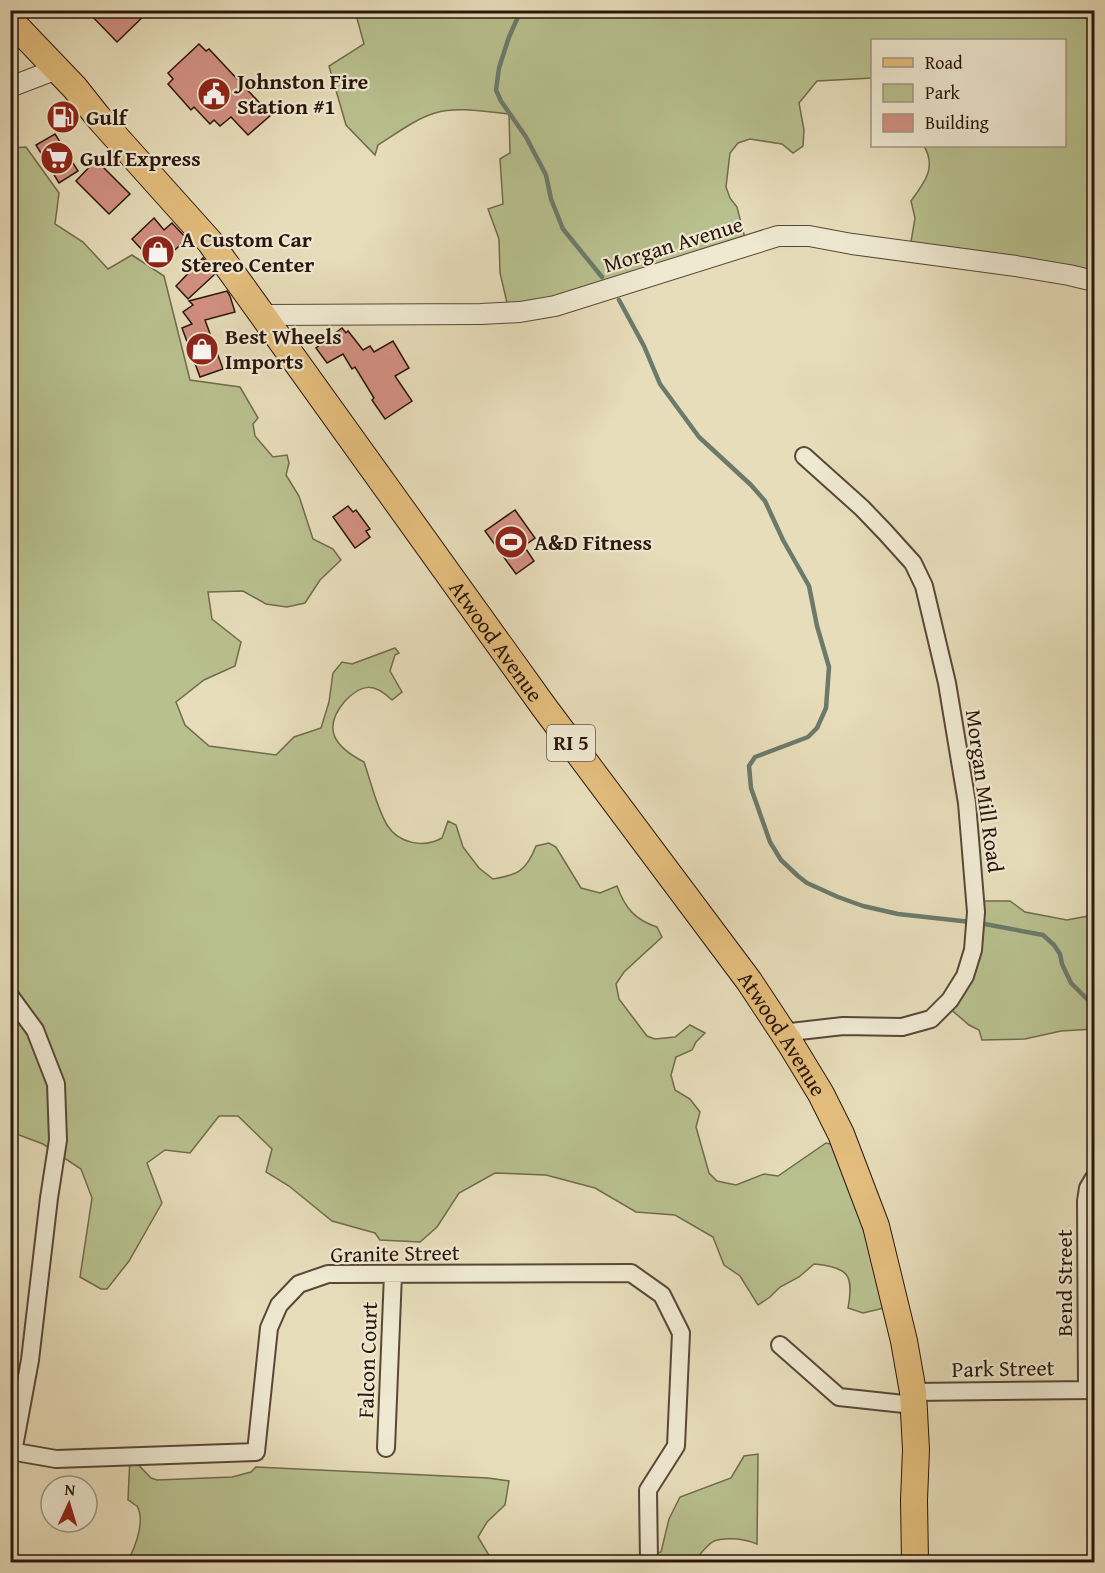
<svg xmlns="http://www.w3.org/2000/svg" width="1105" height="1573" font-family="'Gentium Book Plus',serif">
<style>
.green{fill:#b8c08e;stroke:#716b4d;stroke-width:1.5}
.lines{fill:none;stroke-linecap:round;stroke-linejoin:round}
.stream{stroke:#6c7a6b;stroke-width:4.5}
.building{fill:#d29082;stroke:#2a160c;stroke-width:1.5}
.minor-casing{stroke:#594838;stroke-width:20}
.tertiary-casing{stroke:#594838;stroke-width:22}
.primary-casing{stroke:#2a160c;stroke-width:28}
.minor{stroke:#efe9d2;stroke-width:16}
.tertiary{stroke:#efe9d2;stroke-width:20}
.primary{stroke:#e4be7d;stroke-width:26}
.labels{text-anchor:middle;stroke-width:4.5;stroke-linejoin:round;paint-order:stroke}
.shield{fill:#efe9d2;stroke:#655547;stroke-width:1.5}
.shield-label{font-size:21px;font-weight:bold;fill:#2a160c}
.poi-label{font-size:22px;font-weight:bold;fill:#2a160c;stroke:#efe9d2;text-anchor:start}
.street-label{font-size:22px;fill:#2a160c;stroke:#efe9d2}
</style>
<rect width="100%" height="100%" fill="#e7ddba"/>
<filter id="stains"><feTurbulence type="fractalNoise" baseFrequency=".00333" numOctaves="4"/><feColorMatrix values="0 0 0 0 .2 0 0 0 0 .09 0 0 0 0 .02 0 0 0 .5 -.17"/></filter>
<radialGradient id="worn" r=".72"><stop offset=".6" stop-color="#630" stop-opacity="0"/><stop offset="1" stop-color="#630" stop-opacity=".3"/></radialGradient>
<!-- green -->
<path class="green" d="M355,11H1094V280L910,248L915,218L911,201C924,183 937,168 924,146H1064V40H872V78L817,81L799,103L804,130L803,146L793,153L782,144L750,139L738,143L730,153L726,187L730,198L737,207L746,242L555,306L508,307L500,273L499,239L488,209L503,204L500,159L510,153L509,114C486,112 458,106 435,113C415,119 396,134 378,145L375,155L346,125L329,66L364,44Z
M26,147L59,193L55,224L83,242L108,269L132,255L164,276L190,380L240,387L258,418L253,424L255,436L273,457L287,455L289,463L286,475L299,496L313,539L333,549L341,560L320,580L305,603L287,607L266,604L243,591L208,592L212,619L241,642L235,666L204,680L176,702L185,725L209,746L276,755L294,737L321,728L329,702L333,673L342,662L352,664L395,648L399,653L395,655L390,671L402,692L392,700C374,683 362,683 345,701C321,729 335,747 364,762C371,782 376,806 387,825C399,844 424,848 442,838L448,821L456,825L463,847L479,868L493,879C518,875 526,871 536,846L549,843L556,847L581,888L600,893L617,886C625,908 635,920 657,927L662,937L624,972L616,984L619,999L647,1036L655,1039L675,1037L690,1025L705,1033L696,1042L692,1050L676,1057L671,1075L675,1090L690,1099L700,1112L696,1127L709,1173L717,1181L736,1185L764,1174L778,1176L826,1143L847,1148L893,1306L863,1313L848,1308C854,1275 849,1267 814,1264L799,1277L780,1287L770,1297L758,1305L740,1276L724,1265L713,1237L675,1215L636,1212L595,1188L546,1175L495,1173L459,1193L437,1227L420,1242L380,1240L375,1233L332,1221L289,1186L266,1172L272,1149L238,1116H219L190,1153L165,1150L147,1163L162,1203L129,1261L107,1289H101L80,1277L92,1198L81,1169L43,1144L11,1132L10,148Z
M976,901H1010L1025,912L1067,920L1094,915V1029L1061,1031L1025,1039L982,1040L979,1030L969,1025L948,1007L965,977Z
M758,1454L757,1544C750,1541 745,1540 738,1539C711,1537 710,1542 694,1562H626L661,1552L669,1519L680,1497L731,1478L744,1456Z
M130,1456L151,1478L157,1480L232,1477L251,1472L256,1467L488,1478L509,1481L505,1505L487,1522L478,1537L493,1562H115L130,1557C136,1544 145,1520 137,1506C136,1506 129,1500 128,1500Z"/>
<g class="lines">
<!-- stream -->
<path class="stream" d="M521,10L509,37L499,68L496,90L501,101L526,137L546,175L551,199L563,229L602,277
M619,300L644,346L660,384L699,437L751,485L765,501L783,540L809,586L817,626L829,667L826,708L817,728L808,737L755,757L749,766L751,788L770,842L781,860L798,876L807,883L838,897L863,906L898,914L971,922
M979,923L1043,935L1054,945L1060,954L1062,964L1071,983L1086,998L1094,1003"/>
</g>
<!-- building -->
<path class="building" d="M86,10H150L117,42Z
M199,44L206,51L209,49L271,115L248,135L231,117L220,126L214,120L210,124L194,107L191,110L168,84L173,79L168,73Z
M64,106L75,118L63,128L52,116Z
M55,134L78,171L59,183L36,145Z
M96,160L130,194L109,214L76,181Z
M154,218L164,230L172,223L187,239L157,266L132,239Z
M203,258L215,274L188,299L176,286Z
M227,291L230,296L235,312L205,320L223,369L200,377L182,328L192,324L183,312L193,305L189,301Z
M342,328L346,333L348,331L363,350L370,346L374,352L393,341L409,368L395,376L412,401L385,419L372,400L374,398L355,367L352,369L343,354L327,363L316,348Z
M348,506L353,512L356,510L370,529L366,531L370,537L355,548L333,517Z
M515,510L535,538L524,546L534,561L516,574L485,531Z"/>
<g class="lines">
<!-- minor casing -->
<g class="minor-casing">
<path id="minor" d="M10,996L35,1030L56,1084L58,1140L49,1198L30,1360L13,1452
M782,1033L843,1026L902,1027L931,1019L950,1000L965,976L973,950L976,912L967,803L947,683L924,586L913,563L885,532L862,508L804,456
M780,1345L839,1397L913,1405
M1087,1390L1086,1201L1088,1188L1094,1178
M913,1392L1094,1390
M386,1448L393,1274
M10,1451L56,1459L256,1452L269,1328L279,1305L299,1284L328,1274L631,1273L662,1295L681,1333L676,1446L648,1490L649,1562"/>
</g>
<!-- tertiary casing -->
<g class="tertiary-casing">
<path id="tertiary" d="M10,87L57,69
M264,315L481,314L520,312L555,306L778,236H809L852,244L1016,266L1069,275L1094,281"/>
</g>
<!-- primary casing -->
<g class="primary-casing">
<g id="primary">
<path id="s1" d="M10,20L75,88L98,117L210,242L544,707L749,981L790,1043L821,1094L841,1134L876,1226L904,1341L913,1392L916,1450L914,1500L915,1562"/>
</g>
</g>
<!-- minor -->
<use href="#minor" class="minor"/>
<!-- tertiary -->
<use href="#tertiary" class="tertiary"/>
<!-- primary -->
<use href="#primary" class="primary"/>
</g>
<!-- icons -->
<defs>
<g id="civic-disc" transform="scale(1.725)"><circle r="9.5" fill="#8f2418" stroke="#efe9d2"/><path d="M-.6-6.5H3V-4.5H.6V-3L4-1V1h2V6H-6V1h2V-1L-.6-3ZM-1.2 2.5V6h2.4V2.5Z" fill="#fff"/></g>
<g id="fuel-disc" transform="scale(1.725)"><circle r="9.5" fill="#8f2418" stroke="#efe9d2"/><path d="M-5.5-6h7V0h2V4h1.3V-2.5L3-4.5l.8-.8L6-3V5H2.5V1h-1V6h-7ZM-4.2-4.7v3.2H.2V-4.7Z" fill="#fff"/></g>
<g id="supermarket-disc" transform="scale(1.725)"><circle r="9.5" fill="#8f2418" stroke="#efe9d2"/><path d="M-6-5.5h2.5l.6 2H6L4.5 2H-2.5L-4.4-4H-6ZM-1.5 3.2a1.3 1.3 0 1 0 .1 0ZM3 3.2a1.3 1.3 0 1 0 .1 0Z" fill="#fff"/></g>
<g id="shop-disc" transform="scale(1.725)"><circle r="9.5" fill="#8f2418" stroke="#efe9d2"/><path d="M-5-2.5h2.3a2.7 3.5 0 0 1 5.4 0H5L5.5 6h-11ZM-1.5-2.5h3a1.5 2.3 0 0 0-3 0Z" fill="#fff"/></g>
<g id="stadium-disc" transform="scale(1.725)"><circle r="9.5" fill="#8f2418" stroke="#efe9d2"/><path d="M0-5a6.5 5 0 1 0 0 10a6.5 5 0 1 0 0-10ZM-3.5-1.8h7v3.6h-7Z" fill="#fff"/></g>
</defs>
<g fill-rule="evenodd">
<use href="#civic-disc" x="214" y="94"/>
<use href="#fuel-disc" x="63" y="117"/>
<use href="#supermarket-disc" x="57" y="158"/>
<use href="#shop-disc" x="158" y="252"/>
<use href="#shop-disc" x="202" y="349"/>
<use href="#stadium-disc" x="511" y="542"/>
</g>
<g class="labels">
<!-- shield labels -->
<rect class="shield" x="547" y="725" width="48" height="36" rx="4.5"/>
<g class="shield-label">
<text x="571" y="750">RI 5</text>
</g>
<!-- poi labels -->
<g class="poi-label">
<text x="237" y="89">Johnston Fire<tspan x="237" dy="25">Station #1</tspan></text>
<text x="86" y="125">Gulf</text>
<text x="80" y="166">Gulf Express</text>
<text x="181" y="247">A Custom Car<tspan x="181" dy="25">Stereo Center</tspan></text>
<text x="225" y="344">Best Wheels<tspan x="225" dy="25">Imports</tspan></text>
<text x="534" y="550">A&amp;D Fitness</text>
</g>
<!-- street labels -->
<g class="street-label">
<text transform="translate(673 244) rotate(-17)" y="8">Morgan Avenue</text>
<text dy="8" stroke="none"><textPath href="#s1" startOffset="790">Atwood Avenue</textPath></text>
<text transform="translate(985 791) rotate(82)" y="8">Morgan Mill Road</text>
<text dy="8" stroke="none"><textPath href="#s1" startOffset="1276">Atwood Avenue</textPath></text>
<text transform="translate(395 1253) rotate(-1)" y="8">Granite Street</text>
<text transform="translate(1064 1283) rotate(-90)" y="8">Bend Street</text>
<text transform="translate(367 1360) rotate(-88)" y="8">Falcon Court</text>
<text transform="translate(1003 1368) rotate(-1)" y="8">Park Street</text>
</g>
</g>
<!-- margin -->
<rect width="1105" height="1573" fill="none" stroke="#e7ddba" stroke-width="36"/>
<rect x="12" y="12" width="1081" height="1549" fill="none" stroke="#2a160c" stroke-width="3"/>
<rect x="18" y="18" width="1069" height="1537" fill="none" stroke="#2a160c" stroke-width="1.5"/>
<!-- legend -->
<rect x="871" y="39" width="195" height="108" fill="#efe9d2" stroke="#a09583" stroke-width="1.5"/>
<rect x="883" y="58" width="30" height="9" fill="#e4be7d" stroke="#a09583" stroke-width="1.5"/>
<text x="925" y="69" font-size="18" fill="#2a160c">Road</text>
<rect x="883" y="84" width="30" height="18" fill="#b8c08e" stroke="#a09583" stroke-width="1.5"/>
<text x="925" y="99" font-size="18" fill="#2a160c">Park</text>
<rect x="883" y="114" width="30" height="18" fill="#d29082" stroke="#a09583" stroke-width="1.5"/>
<text x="925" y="129" font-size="18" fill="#2a160c">Building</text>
<!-- north arrow -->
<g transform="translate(69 1504) rotate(4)"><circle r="28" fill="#efe9d2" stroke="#a09583" stroke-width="1.5"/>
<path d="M0-4.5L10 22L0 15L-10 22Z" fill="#8f2418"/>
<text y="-9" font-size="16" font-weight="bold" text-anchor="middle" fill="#2a160c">N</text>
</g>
<rect width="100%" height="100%" filter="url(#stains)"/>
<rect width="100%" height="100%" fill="url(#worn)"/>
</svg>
